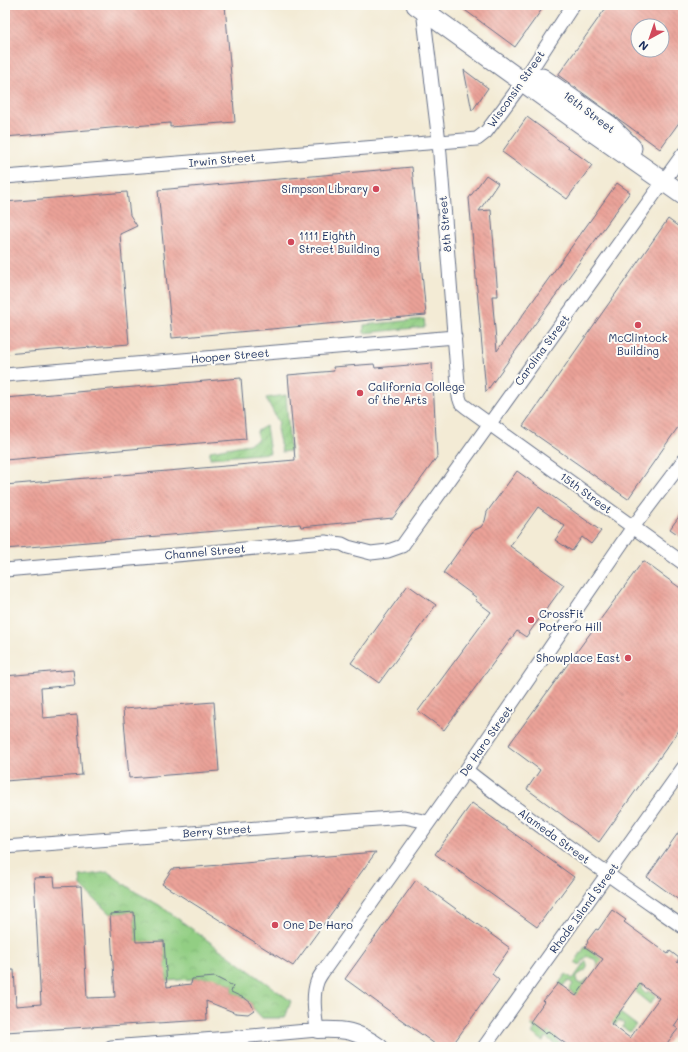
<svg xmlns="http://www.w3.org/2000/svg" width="688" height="1052" font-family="Mali,sans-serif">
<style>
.grass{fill:#92ce83;stroke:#567e70}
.park{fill:url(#park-crowns);stroke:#567e70}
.garden{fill:url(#garden-furrows);stroke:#567e70}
.building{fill:url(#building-back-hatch);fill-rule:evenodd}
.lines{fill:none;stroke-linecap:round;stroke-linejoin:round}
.minor-casing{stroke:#677188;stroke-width:15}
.tertiary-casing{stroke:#677188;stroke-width:18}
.secondary-casing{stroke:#677188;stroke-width:21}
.minor{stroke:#fff;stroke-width:13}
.tertiary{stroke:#fff;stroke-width:16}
.secondary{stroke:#fff;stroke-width:19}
.poi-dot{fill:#d1495b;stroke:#fdfcf7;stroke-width:1.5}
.labels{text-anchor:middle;stroke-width:4;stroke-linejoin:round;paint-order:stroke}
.street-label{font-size:11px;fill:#1b2f5e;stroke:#fdfcf7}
.poi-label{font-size:11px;fill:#1b2f5e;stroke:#fdfcf7;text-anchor:start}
</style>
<defs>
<pattern id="park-crowns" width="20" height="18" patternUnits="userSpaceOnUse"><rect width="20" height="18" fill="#92ce83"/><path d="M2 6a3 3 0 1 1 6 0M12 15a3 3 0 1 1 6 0" fill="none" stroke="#7db174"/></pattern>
<pattern id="garden-furrows" width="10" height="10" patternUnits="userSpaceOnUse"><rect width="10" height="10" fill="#92ce83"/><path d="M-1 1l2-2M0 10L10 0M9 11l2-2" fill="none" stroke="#7db174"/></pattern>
<pattern id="building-back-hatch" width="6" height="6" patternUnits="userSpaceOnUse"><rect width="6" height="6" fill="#eba298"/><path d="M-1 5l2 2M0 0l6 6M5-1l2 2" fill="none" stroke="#be847f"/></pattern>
</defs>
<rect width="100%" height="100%" fill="#fdfcf7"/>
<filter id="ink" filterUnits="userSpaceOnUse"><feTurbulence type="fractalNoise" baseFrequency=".025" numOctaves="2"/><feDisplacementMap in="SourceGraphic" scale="8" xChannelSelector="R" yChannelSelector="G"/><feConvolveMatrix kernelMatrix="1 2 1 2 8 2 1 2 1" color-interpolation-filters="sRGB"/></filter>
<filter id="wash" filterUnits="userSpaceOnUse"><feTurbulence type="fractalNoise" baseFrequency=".012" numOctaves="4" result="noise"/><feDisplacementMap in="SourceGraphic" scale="16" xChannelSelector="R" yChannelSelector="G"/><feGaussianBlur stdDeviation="0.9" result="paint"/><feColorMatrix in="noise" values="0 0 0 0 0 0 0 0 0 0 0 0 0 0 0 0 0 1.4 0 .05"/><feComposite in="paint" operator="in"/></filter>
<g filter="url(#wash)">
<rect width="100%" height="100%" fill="#f3ebd5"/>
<!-- grass -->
<path class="grass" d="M585,947L600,958L602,955L608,959L600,970L597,967C600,959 592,959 587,956L580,965L575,962Z
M586,961C592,975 573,970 577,982L581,984L589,978L581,989L585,992L580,998L569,990L573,984L569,981L566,982L563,986L559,983L566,974L573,979Z
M640,981L644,984L641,989L646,994L648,991L656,996L650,1004L635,992L636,990L634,989Z
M616,1013L619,1015L620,1013L636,1025L630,1032L622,1027L624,1024L619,1020L615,1025L610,1021Z
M533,1024L546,1034L549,1030L558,1037L556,1040L560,1043L558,1046L546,1037L543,1041L532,1033L535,1029L531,1026Z"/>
<!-- park -->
<path class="park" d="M108,872L134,891L159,905L291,1001L285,1018H262L253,1008L251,1003L246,999L231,992L233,986L219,979L205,978L166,981L164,941L136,943L134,912L110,914L81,886L80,876Z"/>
<!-- garden -->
<path class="garden" d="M424,319L425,327L364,333V325Z
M286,395L290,451L282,452L277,429L279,423L266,398Z
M266,426L270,453L210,458V451L249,444L258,440L257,431Z"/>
<g id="blocks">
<!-- building -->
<path class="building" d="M5,5H225L235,122L170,127V123L5,137Z
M458,5H545L515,47Z
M608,5H683V117L660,149L558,75ZM638,26H662V50H638Z
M464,70L488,88L472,111Z
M527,117L592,165L567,199L502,152Z
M412,167L426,315L172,338L158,190Z
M486,175L498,183L479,211L491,210L498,296H492L497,351L617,183L630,192L486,392L469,198Z
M127,192L130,215L137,226L120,234L129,344L5,354V202Z
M668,219L683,230V420L628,499L523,426Z
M432,363L437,457L393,518L301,527L300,524L5,549V485L295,460L288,375L334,371L333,367L374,364L375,368Z
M241,378L246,439L5,460V398Z
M517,471L601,531L591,544L582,537L572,551L555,540L565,526L538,507L510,546L564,585L526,637L517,631L444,730L418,711L491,612L475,600L477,598L443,573L473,531L481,527L485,521L487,512Z
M683,511V538L670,529Z
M643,561L683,590V725L599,842L527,789L540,770L508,746Z
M408,585L436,605L379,683L351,663Z
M73,670L75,685L41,688L43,718L77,715L82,775L5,781V676Z
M214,702L219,771L129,778L123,709Z
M472,803L574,877L537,927L435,854Z
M683,826V903L647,877Z
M376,852L293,966L162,884L172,869Z
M54,877L55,887L81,886L87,998L115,997L110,914L134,912L136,942L164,941L167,987L191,984L192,979L215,977L233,986L231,992L246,999L251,1003L254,1010L248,1014L236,1013L206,1001L207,1020L5,1032V970H14L16,1006L41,1004L34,878Z
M416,880L510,948L492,974L499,980L451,1047H439L345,979Z
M612,910L626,920L624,922L668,954L670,951L679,958L677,962L683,966V1013L674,1026L678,1029L664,1047H570L548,1031L546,1034L530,1022L544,1002L543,1001L558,983L576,996L603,959L585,947L588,942L587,941L596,929L598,930ZM640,984L659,998L630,1038L611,1024Z"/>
</g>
</g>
<g filter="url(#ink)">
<use href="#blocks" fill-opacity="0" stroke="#677188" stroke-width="1"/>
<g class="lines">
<!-- minor casing -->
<g class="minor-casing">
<path id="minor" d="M423,10L439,142L459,397L461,403L466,407L683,563
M5,177L477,139L486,132L523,82L573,5
M5,375L455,337
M5,570L325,542L342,544L348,547L371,553L388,551L402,546L683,154
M466,770C536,825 610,876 683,927
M5,847L404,817L428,822
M111,1047L229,1038L317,1030C315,1015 312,996 317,982C318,979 320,976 322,973L466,770L633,527L683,461
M484,1047L683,768"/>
</g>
<!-- tertiary casing -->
<g class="tertiary-casing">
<path id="tertiary" d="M317,1030C345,1029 356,1030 380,1047"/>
</g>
<!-- secondary casing -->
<g class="secondary-casing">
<path id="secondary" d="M416,5L580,123L683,195
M523,82L542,78L609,125L632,148"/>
</g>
<!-- minor -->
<use href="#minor" class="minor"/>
<!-- tertiary -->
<use href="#tertiary" class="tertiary"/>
<!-- secondary -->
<use href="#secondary" class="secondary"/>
</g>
</g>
<!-- markers -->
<g class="poi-dot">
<circle cx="376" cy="189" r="4"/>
<circle cx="291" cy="242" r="4"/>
<circle cx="638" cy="325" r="4"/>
<circle cx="360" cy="393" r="4"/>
<circle cx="531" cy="620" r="4"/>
<circle cx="628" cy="658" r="4"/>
<circle cx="275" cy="925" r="4"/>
</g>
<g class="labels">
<!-- street labels -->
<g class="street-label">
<text transform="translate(516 89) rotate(-55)" y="4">Wisconsin Street</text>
<text transform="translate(589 112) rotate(37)" y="4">16th Street</text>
<text transform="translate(222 160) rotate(-5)" y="4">Irwin Street</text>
<text transform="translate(445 224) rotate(-95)" y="4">8th Street</text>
<text transform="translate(542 350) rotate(-54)" y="4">Carolina Street</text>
<text transform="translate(230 356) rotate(-5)" y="4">Hooper Street</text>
<text transform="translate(586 493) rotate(36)" y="4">15th Street</text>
<text transform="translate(205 552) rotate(-5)" y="4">Channel Street</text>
<text transform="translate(486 741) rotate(-55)" y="4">De Haro Street</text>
<text transform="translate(217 831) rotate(-4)" y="4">Berry Street</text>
<text transform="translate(554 836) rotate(36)" y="4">Alameda Street</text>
<text transform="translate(584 908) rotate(-54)" y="4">Rhode Island Street</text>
</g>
<!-- poi labels -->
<g class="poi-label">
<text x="368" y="193" text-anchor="end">Simpson Library</text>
<text x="299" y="240">1111 Eighth<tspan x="299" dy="13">Street Building</tspan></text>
<text x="638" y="342" text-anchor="middle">McClintock<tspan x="638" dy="13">Building</tspan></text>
<text x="368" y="391">California College<tspan x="368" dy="13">of the Arts</tspan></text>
<text x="539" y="618">CrossFit<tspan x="539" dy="13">Potrero Hill</tspan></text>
<text x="620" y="662" text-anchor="end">Showplace East</text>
<text x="283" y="929">One De Haro</text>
</g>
</g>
<!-- margin -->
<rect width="688" height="1052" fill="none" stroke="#fdfcf7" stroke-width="20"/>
<!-- north arrow -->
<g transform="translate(650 38) rotate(220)"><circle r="19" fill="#fdfcf7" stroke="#a3aaba"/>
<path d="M0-3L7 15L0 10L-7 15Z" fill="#d1495b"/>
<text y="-6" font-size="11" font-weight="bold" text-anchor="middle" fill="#1b2f5e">N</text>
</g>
</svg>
